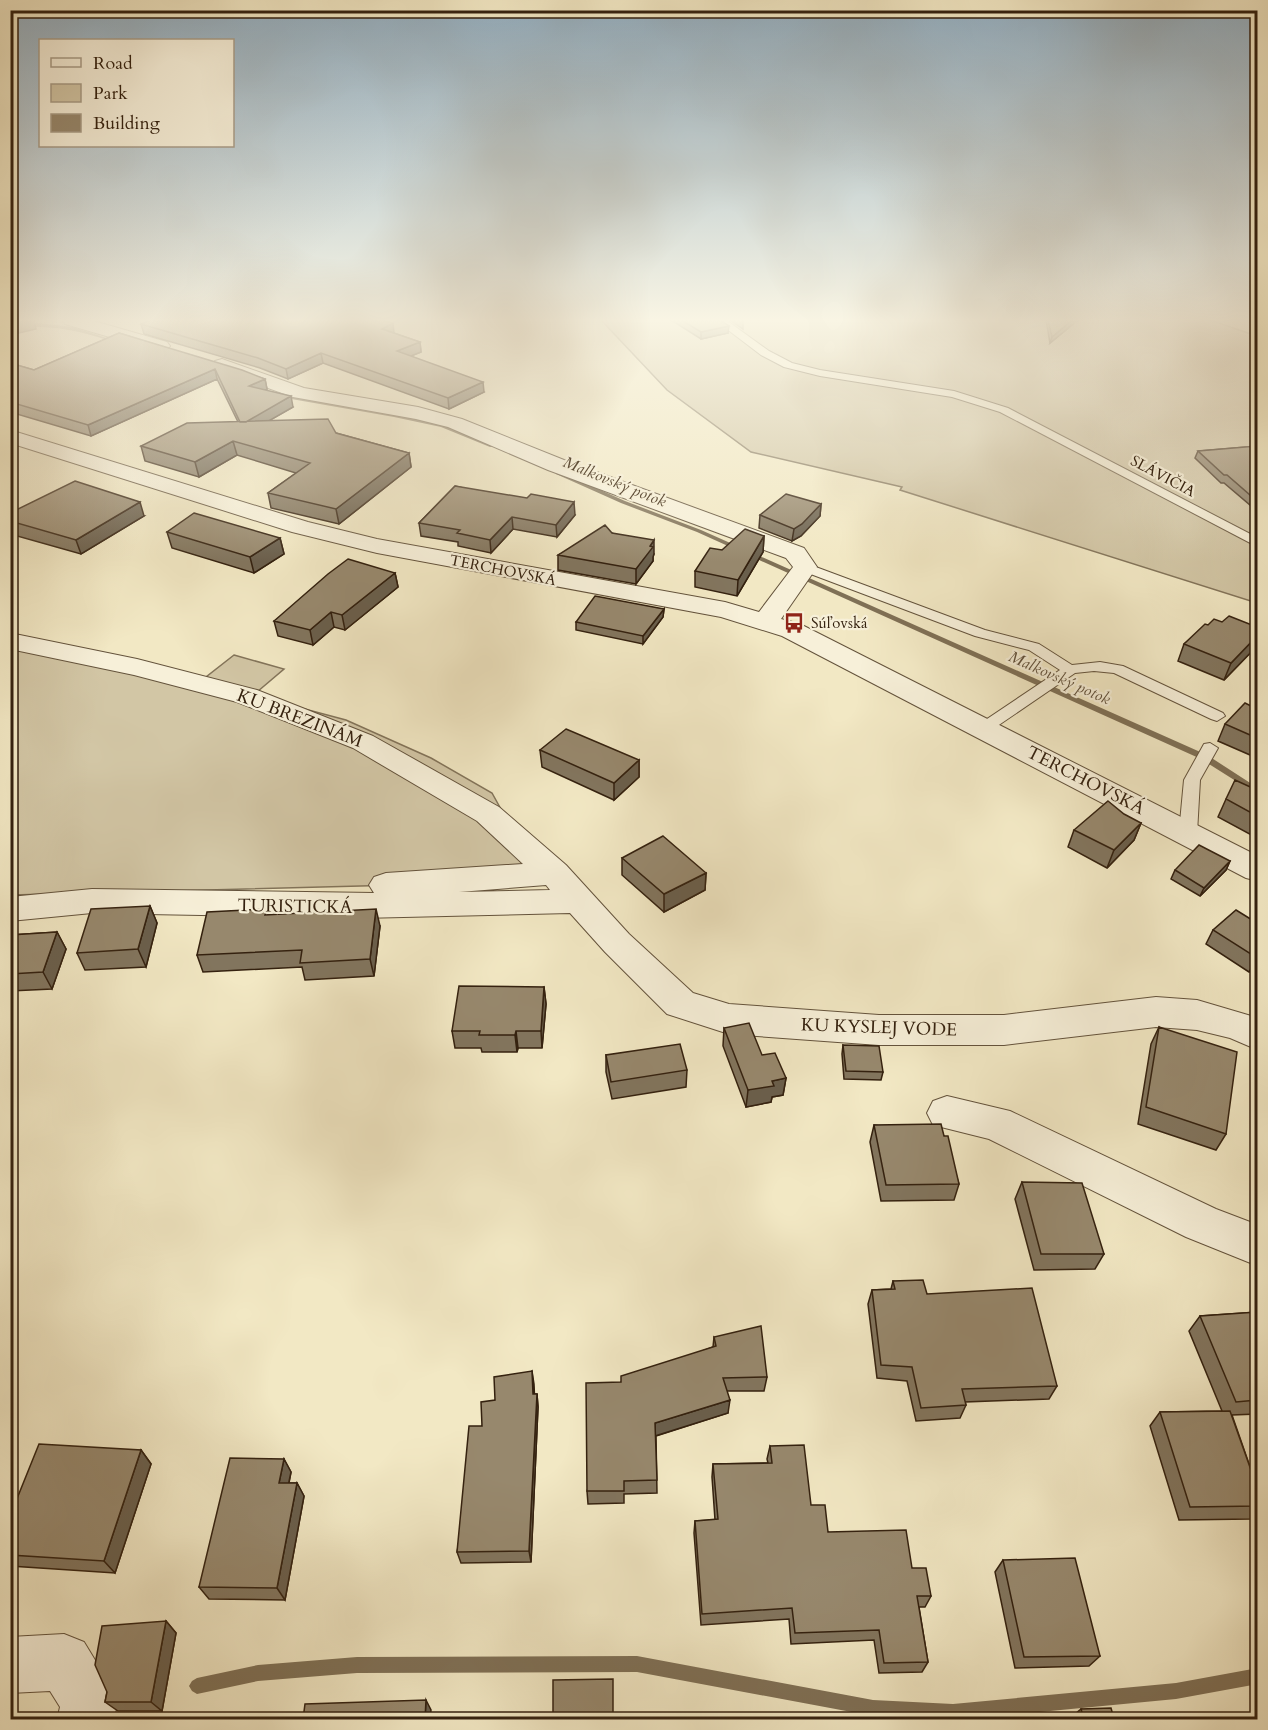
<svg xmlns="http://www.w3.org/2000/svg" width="1268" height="1730" font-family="Cardo,serif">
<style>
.green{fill:#d2c6a5;stroke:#83745a;stroke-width:1.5}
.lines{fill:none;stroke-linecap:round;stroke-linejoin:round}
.stream{fill:#7f7056;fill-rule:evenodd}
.lane-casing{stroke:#64533c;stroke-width:2}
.street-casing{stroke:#64533c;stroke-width:2}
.lane{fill:#f7f0d9;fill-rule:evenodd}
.street{fill:#f7f0d9;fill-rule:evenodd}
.wall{fill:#82755e;stroke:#34210f;stroke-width:1.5}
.shaded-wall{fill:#6a5f4c;stroke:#34210f;stroke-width:1.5}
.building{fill:#97886d;stroke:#34210f;stroke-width:1.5}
.labels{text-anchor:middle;stroke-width:4.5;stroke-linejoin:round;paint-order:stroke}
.far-street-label{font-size:15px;fill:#34210f;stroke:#f7f0d9}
.far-poi-label{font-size:15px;fill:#34210f;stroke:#f7f0d9;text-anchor:start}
.far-water-label{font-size:16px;font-style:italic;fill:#604f39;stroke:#f7f0d9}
.street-label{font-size:18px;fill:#34210f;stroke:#f7f0d9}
</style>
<rect width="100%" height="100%" fill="#f2e8c4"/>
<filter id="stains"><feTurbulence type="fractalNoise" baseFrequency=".00333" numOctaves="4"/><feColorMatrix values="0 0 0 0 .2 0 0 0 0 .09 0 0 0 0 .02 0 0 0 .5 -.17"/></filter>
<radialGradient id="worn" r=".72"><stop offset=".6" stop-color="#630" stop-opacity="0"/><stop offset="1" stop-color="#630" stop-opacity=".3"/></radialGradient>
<!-- green -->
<path class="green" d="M601,320H1210L1257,336V603L900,490L902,487L751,452L667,390Z
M10,640L245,693L346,720L431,758L492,793L533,867L438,884L11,895Z
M234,655L284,669L257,692L206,677Z"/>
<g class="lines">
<!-- stream -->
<path class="stream" d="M38,323L73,327L113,340L107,344L105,343L107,340C73,329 47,324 10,329V326Z
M282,394L394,413L443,424L495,446L490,447L441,427L394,417L280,397L279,396Z
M556,472H560L625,501L701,530L1207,755L1258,788V795L1201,759L697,532L621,503L556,474Z
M637,1656L873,1700L953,1704L1176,1683L1258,1668V1684L1176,1699L956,1720L873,1716L637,1672L357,1673L258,1681L197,1694L192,1691L189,1686L192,1681L197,1678L258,1665L357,1657Z"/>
<!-- lane casing -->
<g class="lane-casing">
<path id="lane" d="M715,320H726L769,351L792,363L820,370L954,391L1008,408L1258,538V547L1000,412L952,397L820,376L784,367L761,355Z
M805,563L985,630L1039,644L1072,665L1100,662L1123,666L1223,713L1225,716L1217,721L1211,719L1114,673L1094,671L1075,673L990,731H978L976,728L978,725L1060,670L1029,650L975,636L800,570L798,567Z
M1210,743L1218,748L1200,780L1197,833L1194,837H1182L1179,833L1184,780L1204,744Z"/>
</g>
<!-- street casing -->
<g class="street-casing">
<path id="street" d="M62,320H90L167,342L170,346L167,350L161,352L65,324Z
M222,359L304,388L418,407L462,419L564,460L804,548L817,567L781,619L800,624L1258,856V881L1246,878L782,636L721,617L377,553L292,532L10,443V430L308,522L377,539L725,602L759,612L793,567L786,558L548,470L448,427L416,419L293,397L215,369L213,365L215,361Z
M10,633L137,659L257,690L373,736L499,807L566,865L629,934L693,993L729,1004L879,1015H1004L1156,997L1197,1000L1258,1018V1050L1230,1038L1197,1030L1156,1027L1004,1045H879L729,1034L667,1014L605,952L570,913L361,918L92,913L10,921V897L92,889L374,893L369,885L374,877L386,873L523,864L477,821L353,748L237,702L134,675L10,649ZM546,885L550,890L459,892Z
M947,1096L1010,1111L1216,1209L1258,1225V1266L1186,1237L989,1139L933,1125L927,1113L933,1101Z
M64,1634L84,1642L109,1683L117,1703L114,1720H57L60,1707L50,1691L10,1693V1637Z"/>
</g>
<!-- lane -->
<use href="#lane" class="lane"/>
<!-- street -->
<use href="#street" class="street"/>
</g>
<!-- wall -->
<path class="wall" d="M671,320H720L728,333L701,339Z
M730,320H743V329Z
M1046,320H1078L1050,343Z
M141,324L394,333L420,342L421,352L411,356L484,392L449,409L323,363L288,379L260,368L144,334Z
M119,333L265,379L267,389L265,390L293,407L268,421L336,433L409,453L411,467L339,524L271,508L268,493L296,473L237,455L199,477L145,461L141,446L238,422L217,379L91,436L10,412V363L34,370Z
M1257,446V511L1224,483H1221L1195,458L1198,451Z
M455,486L575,515L557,537L513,529L491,553L458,546V542L421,536L419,523Z
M821,504L820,516L801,536L792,541L759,528L760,515Z
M10,513L144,516L81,554L10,534Z
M167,532L280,538L284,554L254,573L172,548Z
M612,533L654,554L653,557V561L636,584L558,570V555Z
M764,536L763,552L737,596L695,587V571L722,550Z
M395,573L398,587L345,630L334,627L313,645L278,636L274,621Z
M664,609L663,617L643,644L576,630V622Z
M1208,625L1257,646L1224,680L1178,661L1184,644Z
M1257,709V758L1218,741L1225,724Z
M540,750L639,760V777L614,800L542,767Z
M1257,790V838L1218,817L1226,799Z
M1141,823L1134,840L1107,868L1068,847L1074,830Z
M622,858L706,873L705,890L664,912L622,875Z
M1230,861L1226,870L1200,896L1171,879L1175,870Z
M150,906L157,923L146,967L85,970L77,953Z
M268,915L380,926L374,976L305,980L302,967L203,972L197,955Z
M1257,923V972L1253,969L1249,972L1206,944L1213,930Z
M57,932L66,949L52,989L10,991V935Z
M544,987L546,1004L542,1048H518L517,1052H482L481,1048H455L452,1031Z
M1159,1027L1226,1134L1216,1150L1138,1124L1151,1044Z
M724,1028L762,1055L786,1078L783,1095L772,1097L771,1102L746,1107L723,1046Z
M843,1045L883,1072L881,1080L844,1079L842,1054Z
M606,1055L687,1070L686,1087L612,1099L606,1072Z
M874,1125L944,1136L959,1184L954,1200L881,1201L870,1142Z
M1022,1182L1104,1254L1095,1269L1034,1270L1015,1199Z
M893,1281L927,1294L1057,1386L1049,1399L965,1402L966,1405L960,1418L916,1421L907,1381L877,1378L868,1304L872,1290L891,1289Z
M1257,1312V1414L1232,1415L1257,1487V1512L1251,1519L1179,1520L1150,1426L1160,1412L1222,1411L1189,1331L1200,1316Z
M714,1337L767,1377L764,1391H727L728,1413L656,1436L657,1493L624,1494V1503L588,1504L587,1491L621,1382L713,1347Z
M532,1371L534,1394H537L538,1407L531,1562L461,1563L457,1552L482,1426L495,1400Z
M770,1446L828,1532L912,1568L931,1596L925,1607H919L928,1662L922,1672L879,1673L874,1640L791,1644L789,1619L701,1625L694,1533L695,1521L715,1520L712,1477L713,1464L768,1463L767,1459Z
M141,1450L151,1464L115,1573L10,1566V1516Z
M284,1459L291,1472L289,1483H297L304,1496L285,1600L209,1599L199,1587Z
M1003,1560L1100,1656L1089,1666L1015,1668L995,1572Z
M166,1621L176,1633L162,1711H118L105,1702L107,1692Z
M1081,1709L1114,1719H1071L1070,1718Z"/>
<!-- shaded-wall -->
<path class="shaded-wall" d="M28,320H34L36,329L10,335V324Z
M1072,320H1078L1050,343L1052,337Z
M393,323L394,333L382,329Z
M729,326L728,333L701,339V332Z
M420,342L421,352L398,361L397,351Z
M321,353L323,363L288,379L286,369Z
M215,369L217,379L91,436L88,425Z
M265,379L267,389L252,397L249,386Z
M483,382L484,392L449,409L448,398Z
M291,396L293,407L244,435L241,424Z
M233,441L237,455L199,477L195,462Z
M409,453L411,467L339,524L336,509Z
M140,502L144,516L81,554L76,540Z
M574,502L575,515L557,537L556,525Z
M821,504L820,516L801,536L792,541L794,529Z
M512,517L513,529L491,553L490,540Z
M764,536L763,552L737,596L738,580Z
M280,538L284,554L254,573L250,557Z
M654,540V554L653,557V561L636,584V569Z
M395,573L398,587L345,630L342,615Z
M664,609L663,617L643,644V636Z
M331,612L334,627L313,645L310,630Z
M1257,636V646L1224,680L1231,663Z
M639,760V777L614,800V783Z
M1141,823L1134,840L1107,868L1114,850Z
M1230,861L1226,870L1200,896L1204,888Z
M706,873L705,890L664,912V894Z
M150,906L157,923L146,967L138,949Z
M376,909L380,926L374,976L370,959Z
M57,932L66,949L52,989L43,972Z
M1257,957V960L1253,969L1249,972Z
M544,987L546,1004L542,1048L541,1031Z
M516,1031L518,1048L517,1052L515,1035Z
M786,1078L783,1095L772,1097L771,1102L746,1107L748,1090L772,1081Z
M532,1371L534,1384L535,1407L533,1394Z
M537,1394L538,1407L531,1562L529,1551Z
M730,1400L728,1413L655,1436V1423Z
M141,1450L151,1464L115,1573L104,1561Z
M284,1459L291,1472L286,1496L279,1483Z
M297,1483L304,1496L285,1600L277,1588Z
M166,1621L176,1633L162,1711L151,1702Z
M426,1700L431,1710L430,1719H425Z"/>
<!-- building -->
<path class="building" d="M10,320H28L10,324Z
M150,320H382L393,323L382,329L420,342L397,351L483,382L448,398L321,353L286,369L258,358L141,324Z
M681,320H720L729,326L701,332Z
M1048,320H1072L1052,337Z
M119,333L242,370L265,379L249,386L291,396L246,422H240L215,369L88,425L10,402V363L34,370Z
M328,419L336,433L409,453L336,509L268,493L310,463L233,441L195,462L141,446L187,423Z
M1257,446V501L1227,475H1224L1198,451Z
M75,481L140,502L76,540L10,521V513Z
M455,486L527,498L531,494L574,502L556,525L512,517L490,540L457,533L460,530L419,523Z
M786,494L821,504L802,524L794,529L760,515Z
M194,513L280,538L250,557L167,532Z
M605,525L612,533L654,540L650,546L653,547L636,569L558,555Z
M745,529L764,536L738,580L695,571L710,548L722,550Z
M348,559L395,573L342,615L331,612L310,630L274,621L328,574Z
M595,596L664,609L643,636L576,622Z
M1229,616L1257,627V636L1231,663L1184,644L1205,624L1208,625L1214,619L1222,622Z
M1245,703L1257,709V738L1225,724Z
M566,729L639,760L614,783L540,750Z
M1235,780L1257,790V816L1226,799Z
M1108,801L1124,814L1141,823L1114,850L1074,830Z
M663,836L706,873L664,894L622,858Z
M1199,845L1230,861L1204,888L1175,870Z
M150,906L138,949L77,953L91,909Z
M267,909L265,915L376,909L370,959L300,963L302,950L197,955L207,912Z
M1236,910L1257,923V958L1213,930Z
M57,932L43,972L10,974V935Z
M459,986L544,987L541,1031H516L515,1035H479L480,1031H452Z
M749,1023L762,1055L775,1053L786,1078L772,1081L774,1086L748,1090L724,1028Z
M1159,1027L1237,1052L1226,1134L1146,1107Z
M680,1044L687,1070L611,1082L606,1055Z
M843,1045L879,1046L883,1072L846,1071Z
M941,1124L944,1136H948L959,1184L886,1185L874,1125Z
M1022,1182L1082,1183L1104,1254H1041Z
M923,1280L927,1294L1032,1288L1057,1386L962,1389L966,1405L921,1408L912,1367L881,1365L872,1290L895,1289L893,1281Z
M1257,1312V1400L1236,1402L1200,1316Z
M761,1326L767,1377L723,1378L730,1400L655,1423L657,1480L624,1481V1491H587L586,1383L621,1382V1376L716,1346L714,1337Z
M532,1371L533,1394H537L529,1551L457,1552L469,1426H482L481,1402L495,1400L494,1377Z
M1230,1411L1257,1487V1506L1190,1507L1160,1412Z
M39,1444L141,1450L104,1561L10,1555V1516Z
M804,1445L811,1505H825L828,1532L906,1530L912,1568H926L931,1596H917L928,1662L884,1663L879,1630L795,1633L792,1608L702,1614L695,1521L718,1519L713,1464L772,1463L770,1446Z
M230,1458L284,1459L279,1483H297L277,1588L199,1587Z
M1075,1558L1100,1656L1024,1657L1003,1560Z
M166,1621L151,1702H105L107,1692L95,1665L102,1626Z
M613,1679V1719H553V1680Z
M426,1700L425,1719H303L305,1704Z
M1111,1708L1114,1719H1084L1081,1709Z"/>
<!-- sky -->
<linearGradient id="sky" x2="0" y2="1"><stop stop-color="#92aec1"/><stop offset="0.57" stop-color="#f9f5e4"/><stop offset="1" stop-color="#f9f5e4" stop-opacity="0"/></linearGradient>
<rect width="1268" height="562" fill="url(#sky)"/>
<!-- icons -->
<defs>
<g id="bus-bare" transform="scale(1.62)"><path d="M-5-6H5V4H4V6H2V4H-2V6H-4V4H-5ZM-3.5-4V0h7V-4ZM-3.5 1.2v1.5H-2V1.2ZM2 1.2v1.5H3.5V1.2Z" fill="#8f2418" stroke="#f7f0d9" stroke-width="2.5" paint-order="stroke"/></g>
</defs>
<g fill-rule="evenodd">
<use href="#bus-bare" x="794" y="623"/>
</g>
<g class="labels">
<!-- far-street labels -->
<g class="far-street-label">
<text transform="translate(1163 476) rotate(28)" y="5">SLÁVIČIA</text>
<text transform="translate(503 570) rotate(11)" y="5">TERCHOVSKÁ</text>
</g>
<!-- far-poi labels -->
<g class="far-poi-label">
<text x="811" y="628">Súľovská</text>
</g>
<!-- far-water labels -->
<g class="far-water-label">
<text transform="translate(615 481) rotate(22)" y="6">Malkovský potok</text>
<text transform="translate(1060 677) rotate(24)" y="6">Malkovský potok</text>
</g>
<!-- street labels -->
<g class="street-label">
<text transform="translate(300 718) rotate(21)" y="6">KU BREZINÁM</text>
<text transform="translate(1086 780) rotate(27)" y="6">TERCHOVSKÁ</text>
<text transform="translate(295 906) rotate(1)" y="6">TURISTICKÁ</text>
<text transform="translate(879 1027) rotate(2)" y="6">KU KYSLEJ VODE</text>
</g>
</g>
<!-- margin -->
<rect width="1268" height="1730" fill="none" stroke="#f2e8c4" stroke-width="36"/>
<rect x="12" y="12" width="1244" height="1706" fill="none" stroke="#34210f" stroke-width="3"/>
<rect x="18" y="18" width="1232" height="1694" fill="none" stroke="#34210f" stroke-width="1.5"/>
<!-- legend -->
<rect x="39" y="39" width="195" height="108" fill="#f7f0d9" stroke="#a99d88" stroke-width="1.5"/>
<rect x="51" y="58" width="30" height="9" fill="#f7f0d9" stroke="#a99d88" stroke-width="1.5"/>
<text x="93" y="69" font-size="18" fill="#34210f">Road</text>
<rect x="51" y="84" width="30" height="18" fill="#d2c6a5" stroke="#a99d88" stroke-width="1.5"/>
<text x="93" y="99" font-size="18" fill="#34210f">Park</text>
<rect x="51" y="114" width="30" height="18" fill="#97886d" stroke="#a99d88" stroke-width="1.5"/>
<text x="93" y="129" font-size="18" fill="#34210f">Building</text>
<rect width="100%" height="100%" filter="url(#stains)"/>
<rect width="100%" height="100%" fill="url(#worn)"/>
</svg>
